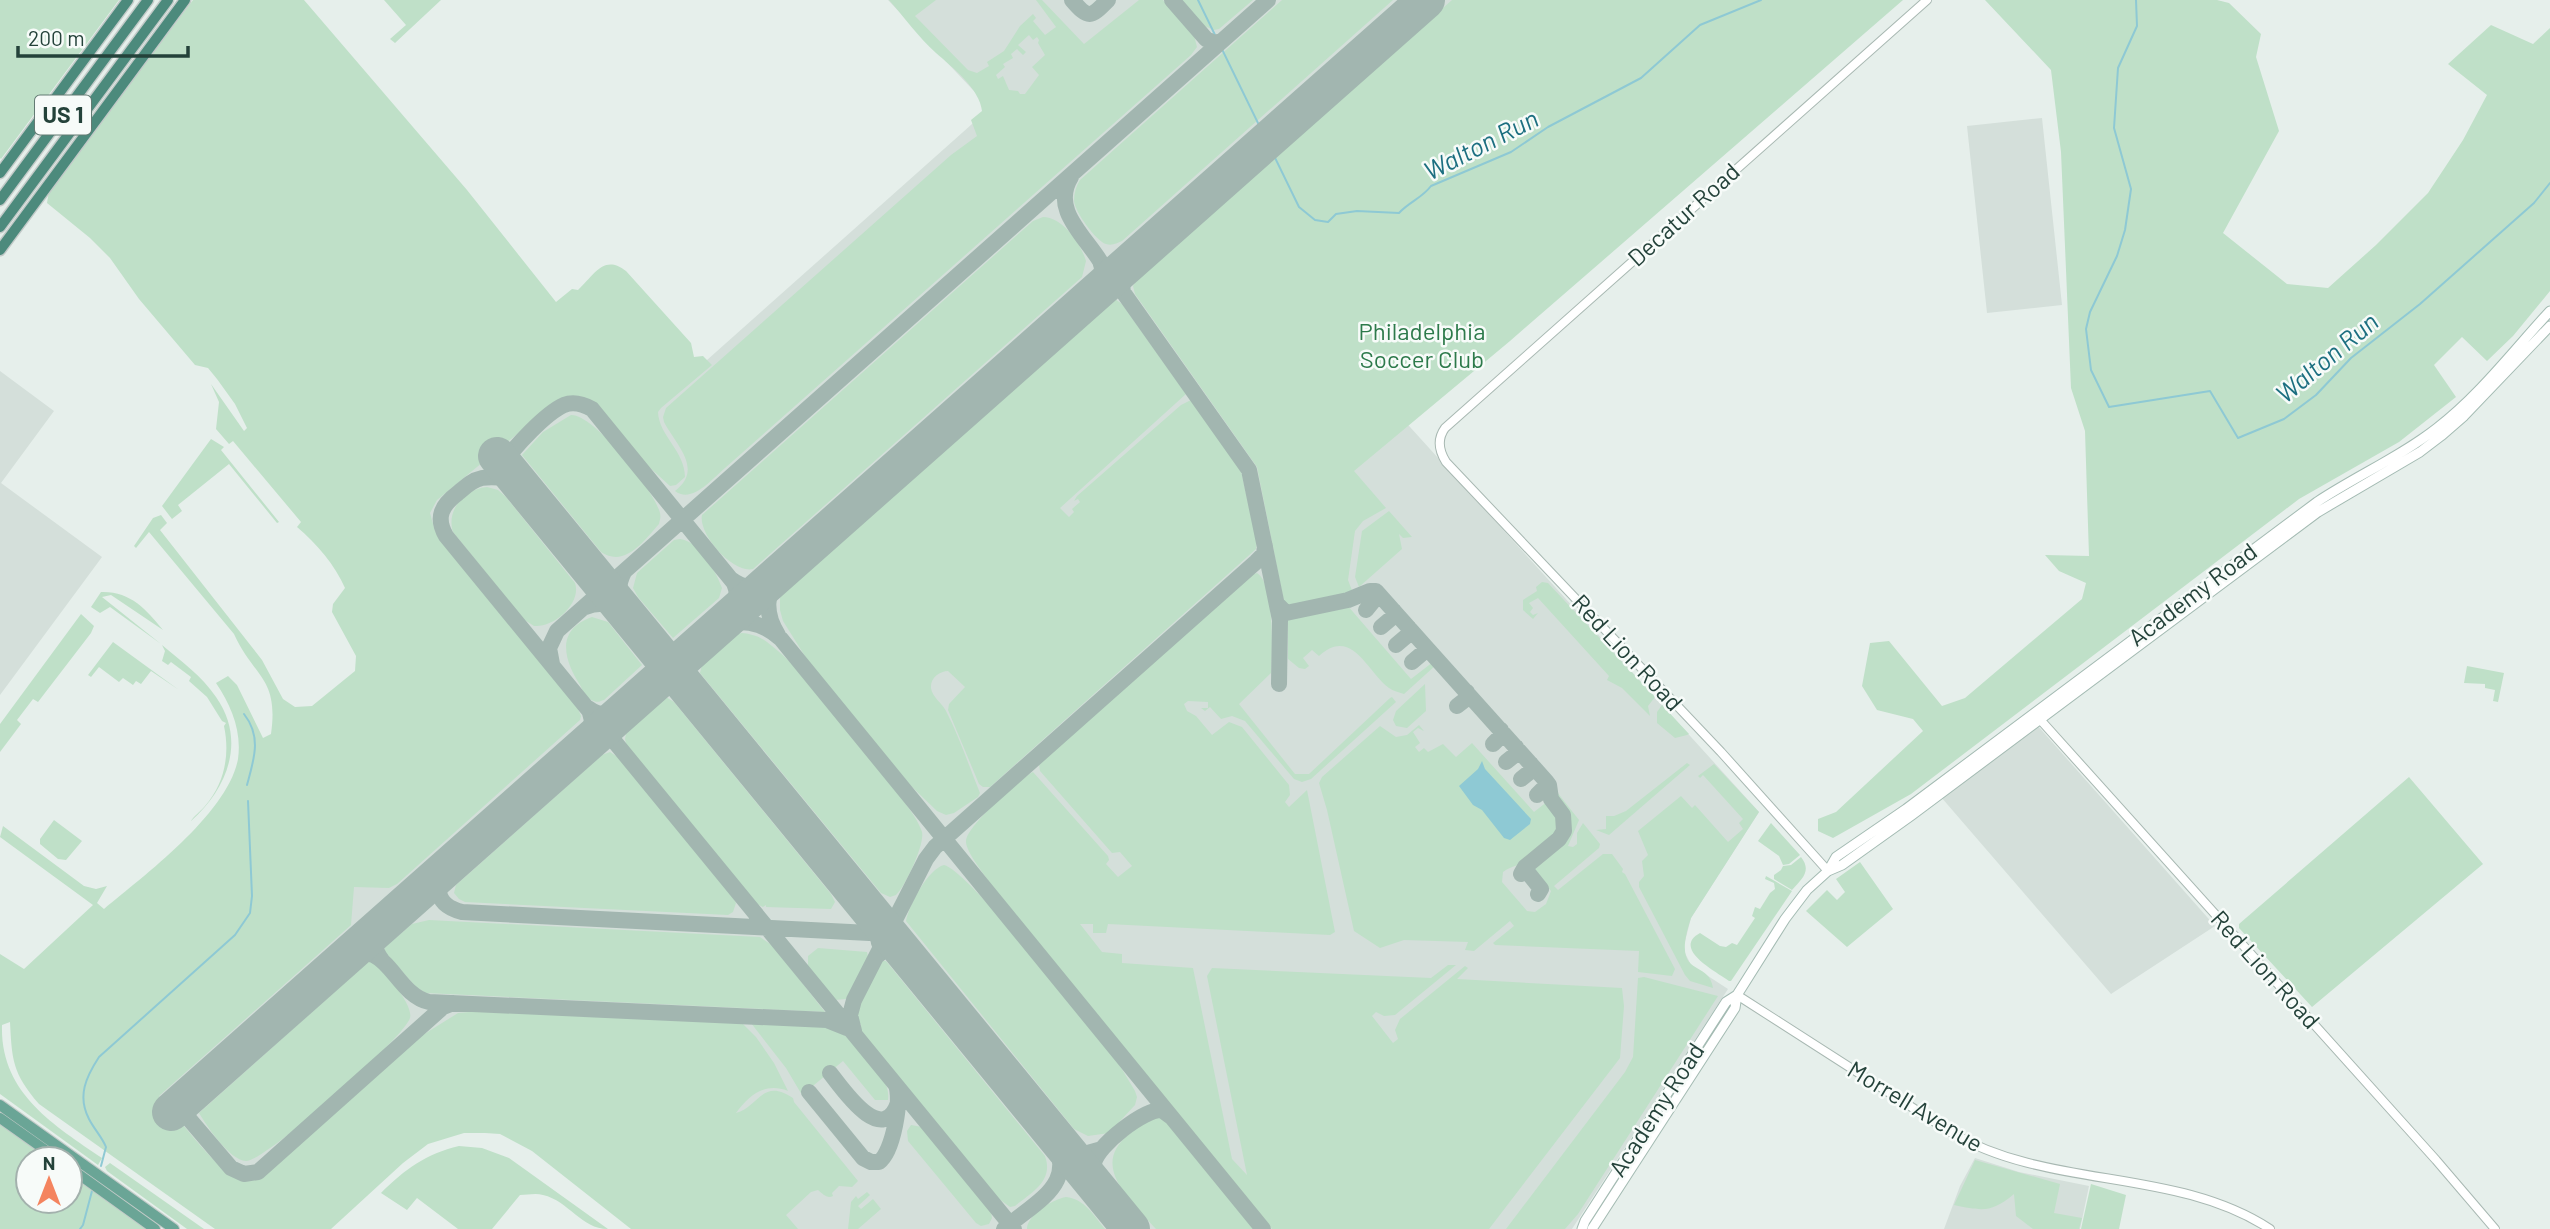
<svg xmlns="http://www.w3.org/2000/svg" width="2550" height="1229" font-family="Barlow,sans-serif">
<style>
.built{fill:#d4dfda}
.green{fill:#bfe0c8;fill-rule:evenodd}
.water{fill:#8ec9d4}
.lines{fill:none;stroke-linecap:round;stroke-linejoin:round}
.stream{stroke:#8ec9d4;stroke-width:2}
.taxiway{stroke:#a2b6b0;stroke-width:16}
.runway{stroke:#a2b6b0;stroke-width:38}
.tertiary-casing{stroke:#a8b8b2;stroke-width:10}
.secondary-casing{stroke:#a4bbb3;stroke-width:11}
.primary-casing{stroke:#c2cac8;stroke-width:12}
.trunk-casing{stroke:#c2cac8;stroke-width:13}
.tertiary{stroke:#fff;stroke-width:8}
.secondary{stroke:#fff;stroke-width:9}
.primary{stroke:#6aa596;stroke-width:10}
.trunk{stroke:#4c8a7c;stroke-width:10}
.labels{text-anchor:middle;stroke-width:5;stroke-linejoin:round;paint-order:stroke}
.shield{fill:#f7fbf9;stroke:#637a73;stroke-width:2}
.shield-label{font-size:23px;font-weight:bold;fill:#24423a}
.street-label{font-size:24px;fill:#24423a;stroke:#f7fbf9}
.park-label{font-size:24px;fill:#2d7a4b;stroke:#f7fbf9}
.water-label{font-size:26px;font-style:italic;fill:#1c6f80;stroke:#f7fbf9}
</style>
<rect width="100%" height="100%" fill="#e6efeb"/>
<!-- built -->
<path class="built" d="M888,0H1798L1342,356L1410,427L1759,812L1691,918L1683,949L1691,965L1728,989L1572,1229H642L447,1088L305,1229L50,1099L383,639L173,299L638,408L661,401L990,108Z
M2042,118L2062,305L1987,313L1967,126Z
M0,371L54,411L1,483L102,557L0,695Z
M2037,725L2215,926L2111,994L1941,797Z
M1975,1158L2019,1172L2089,1186L2080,1229H1944L1960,1186Z"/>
<!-- green -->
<path class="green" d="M0,0H119L1,159L0,158Z
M193,0H304L467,190L556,302L572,289L578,290C595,274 604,254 626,271L691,343L694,357L703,356L712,365L661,408L658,412C659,436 685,451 685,477L676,485L670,486L647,465L597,404C584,395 570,393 557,401L437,500L430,513L435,531L576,704L581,716L580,720L397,884L389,888L354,887L351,925L159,1096C174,1113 216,1168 233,1176C246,1182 257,1179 269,1171L418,1038L458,1013L491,1010L741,1022L756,1037L774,1063L788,1091C765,1082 749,1095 736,1113C758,1108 762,1077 793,1098L794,1102L858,1181L852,1187L839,1186L832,1193L833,1196C827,1199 823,1194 818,1190L811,1192L786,1215L798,1229H631L532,1151L500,1134L485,1133H464L428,1144L403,1163L331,1229H215L39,1104C12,1073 12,1059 10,1022L2,1025C0,1093 54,1125 102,1158L98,1165L0,1094V954L24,969L93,905L0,837L3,826L84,886L96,889L107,886L97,903L104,909C145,875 228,813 238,759C242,731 231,705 216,683L228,676L237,685L263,738L271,734C279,677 254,678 234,634L149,532L136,548L134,546L153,518L161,515L167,523L160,530L262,660L283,699L295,707L312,706L355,671L356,656L332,612L333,604L345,588C335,565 317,544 297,527L301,522L233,441L229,444L216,429L219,402L211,384L244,431L247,428L235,404L217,379L208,368L195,365L139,299L110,258L90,238L47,203L49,191Z
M384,0H441L395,43L390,39L406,25Z
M889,0H936L915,16L968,70L977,73L989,66L987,62L1004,51L1020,26L1033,14L1036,18L1033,21L1045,35L1056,27L1036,0H1042L1084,44L1139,0H1163L1194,35L1197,47L1191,55L725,468C712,479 692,504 675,491C704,469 676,445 664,422L663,417L666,408L951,155L977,136L971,120L982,111C980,89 952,67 936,53C919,38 904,17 889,0ZM1029,35L1033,40L1037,37L1039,40L1038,43L1045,55L1032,67L1039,75L1025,94H1020L1018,91L1009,90L1003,76L998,79L996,75L1005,67L1003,64L1013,58L1011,54L1017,49L1023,55L1026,52L1018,45Z
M1181,0H1253L1219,29L1214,30L1202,25Z
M1282,0H1393L1122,241C1117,243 1112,246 1106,244C1096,241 1075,212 1074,201C1074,193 1076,186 1080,180Z
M1452,0H1903L1510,341L1354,471L1386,508L1363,521L1355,531L1348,580L1353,593L1347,597L1290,608L1284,602L1257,467L1135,294L1133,286L1139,277Z
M1985,0H2217L2229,3L2261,34L2256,57L2279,131L2223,233L2287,284L2328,288L2376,245L2428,193L2463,140L2487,95L2448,64L2491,25L2533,44L2550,28V291L2513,336L2487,361L2462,337L2434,365L2456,397L2399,442L2299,499L1911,794L1833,838L1818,831V819L1836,812L1923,731L1913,719L1877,710L1862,686L1870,643L1889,641L1942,706L1965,698L2082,599L2086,583L2059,571L2045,555L2089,556L2085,431L2071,388L2061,152L2051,70Z
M1043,217C1063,217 1081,244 1086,261L1082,277L753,569C733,574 698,534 702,515L1033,221Z
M1115,299L1122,304L1186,394L1060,508L1069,517L1074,512L1072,509L1080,502L1078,499L1074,501L1077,496L1181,405L1191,400L1241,471L1257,543L1256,549L990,787H983L979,784L948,710L949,704L965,687L948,671C940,671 930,678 931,688C932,697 942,703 946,711C959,736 969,766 980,793L978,797L954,813L946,815L937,811L911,786L808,661L783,621L780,610V596Z
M571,415C594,414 655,491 660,513C661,518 660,519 659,524C644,541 625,568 601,552L522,455L543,432Z
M211,439L224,447L221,450L279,522L277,523L229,464L178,505L182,511L172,519L162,506Z
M487,487L498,490L506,497L575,583C582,603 554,628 534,626L523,619L453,532C446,510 464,489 487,487Z
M1389,511L1412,537L1403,538L1399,534L1402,549L1359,587L1355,577L1362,531Z
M680,539C699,541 716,571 722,588L719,598L673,638L638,597L633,588L637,573L674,540Z
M1257,573C1275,584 1272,652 1271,673L1239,704L1295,774H1309L1390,698L1392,697L1396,702L1311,779L1302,782L1294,779L1245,721L1232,716L1221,719L1210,707L1205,711L1201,708H1208V702L1188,701L1184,704L1187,711L1196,716L1212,735L1229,722L1242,727L1289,785L1290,795L1285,802L1289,807L1307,790L1335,932L1330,935L1108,924L1106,933H1093V924H1080L1102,952L1122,954V963L1193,968L1232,1159L1247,1175L1207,976L1212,968L1431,978L1448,965H1456L1395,1015L1384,1016L1376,1012L1372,1016L1393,1043L1398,1039L1395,1030L1400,1019L1465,966L1468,968L1457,979L1622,988L1624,1006L1620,1058L1489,1229H1272L993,887C987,878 965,851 966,841C966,827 1020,778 1033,772L1108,856L1109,860L1106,864L1118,877L1132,866L1120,852L1112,853L1040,771L1039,764L1252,575Z
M1542,582L1548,583L1655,697L1648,706L1650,716L1622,688L1607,680L1609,676L1538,598L1529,603L1533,608L1530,612L1533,615L1538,613L1533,619L1523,610V600L1537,591L1536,587Z
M101,592C130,591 146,609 163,630L111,595L102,597L161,644L110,607L100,613L91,607Z
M1347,605L1411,679L1433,662L1436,665L1404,694C1399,692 1393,691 1389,688C1367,672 1352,626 1319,656L1312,650L1303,658L1309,666L1305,669L1299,668L1288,659V616Z
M81,614L94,626L91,633L38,702L33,699L17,720L21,724L0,752V724Z
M592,617L608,622L642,665L604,700C600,701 598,703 594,701C586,699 583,691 580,685C564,660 555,630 592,617Z
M742,633C751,634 759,636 767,642C810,675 842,724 876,766C888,782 917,814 922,832C925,844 905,887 896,895L890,897L881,893L700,673L702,665L738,634Z
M113,642L179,690L151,671L141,684L136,681L133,685L123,678L119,682L99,667L91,677L88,675Z
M162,645C181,661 202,676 216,697C247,741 227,789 191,821C193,817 200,812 205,806C225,783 230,754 224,726L226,723L222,721L207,697L189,681L191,677L171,662L168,665L162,661L165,651Z
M2467,666L2504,673L2498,702L2493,701L2495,690L2485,688V684L2464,683Z
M1425,684L1426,711L1407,728L1396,726L1393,720L1396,711Z
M666,697L674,702L831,894L835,902L831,909L766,907V905L763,907L757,904L627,747L625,739L626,734Z
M1662,705L1689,734L1687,735L1675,738L1657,723V712Z
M1419,725L1424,731L1418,728L1413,732L1420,743L1415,747L1419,752L1424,748L1428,752L1443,744L1456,757L1472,743L1534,812L1548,801C1565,822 1567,828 1545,846C1539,851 1534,857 1528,860C1519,866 1513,865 1503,872L1502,882L1527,911L1535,912L1546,904L1551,891L1531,867C1559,843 1585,833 1553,797L1557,792L1579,820L1568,846L1573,847L1577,844V833L1583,823L1600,844L1599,848L1554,886L1558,890L1603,854H1612L1623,869L1622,872L1625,874L1675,969L1672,976L1638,972L1639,951L1495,945L1493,943L1514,926L1510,921L1474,951L1465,950L1468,942L1404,940L1380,948L1354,931L1327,810L1319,783L1322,777L1380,726L1396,737L1407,735Z
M610,752L619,758L733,897L736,903L733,912L728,915L465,902L459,899L454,893L456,885L602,755Z
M1687,763L1690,765L1609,835L1596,830L1606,829V816H1614L1626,811Z
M1714,764L1759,812L1691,918C1670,981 1709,958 1713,988L1690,981L1685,975L1639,887V882L1644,876L1642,861L1648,855L1638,831L1681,796L1692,808L1695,805L1728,842L1743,829L1739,823L1743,819L1703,775L1700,778L1698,776Z
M2409,777L2483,864L2312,1007L2239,928V924Z
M54,820L82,841L66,860L58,859L40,844V839Z
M1771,823L1800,855L1789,864L1783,865L1779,856L1758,841Z
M1801,857C1812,871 1802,879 1792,890L1774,879V875L1781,870L1783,866L1791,865Z
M1860,862L1893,909L1847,947L1806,911L1827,890L1837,900L1845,892L1836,879Z
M944,865C968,870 1090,1025 1112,1054C1120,1065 1127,1078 1135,1091L1137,1097L1135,1105L1109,1133L1088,1136L1074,1129L906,921C909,905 928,869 944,865Z
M1766,876L1792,891L1731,981H1729C1717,972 1671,949 1700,933L1720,946L1726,947L1732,943L1737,945L1755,918L1752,916L1755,907L1760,909L1770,893L1775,889L1774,883L1765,879Z
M429,920L760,937L773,946L825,1012L426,993L417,988L384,951L385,947L412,924Z
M818,948L867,952L868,957L846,999L835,1000L808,968V956Z
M369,961H374C384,971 414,1005 410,1018C404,1038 265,1162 246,1161C229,1160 207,1126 199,1113Z
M882,961H886L1045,1156C1054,1181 1032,1192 1015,1206L1010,1207L995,1196L861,1032V1024H858C855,1004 870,977 882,961Z
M1644,977L1718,996L1578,1214L1565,1229H1506L1625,1072L1633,1057L1638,978Z
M751,1023C780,1024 823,1018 847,1037C857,1045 865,1057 872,1066C881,1077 890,1085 888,1100H875L843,1061L802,1095L786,1068Z
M1154,1116L1165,1119L1255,1229H1156C1133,1202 1089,1167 1128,1135C1136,1129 1144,1120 1154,1116Z
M0,1124L50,1159H28V1201H70V1173L148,1229H0Z
M911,1125L922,1127L991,1212L992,1218L989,1224L981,1226L976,1223L908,1141L907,1131Z
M459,1146L482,1148L509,1158L608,1229C581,1229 569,1201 543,1195C536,1193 527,1195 520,1195L492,1229H458L417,1198L407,1210L381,1193C405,1169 426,1154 459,1146Z
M1975,1160L2060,1184L2054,1213L2082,1218L2079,1229H2033L2016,1216L2014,1194C1991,1213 1983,1211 1954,1205Z
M110,1163L204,1229H187L107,1171L105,1167Z
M2091,1184L2126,1195L2119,1229H2081Z
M867,1192L870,1195L858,1206L861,1209L873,1199L881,1209L858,1229H848L851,1202L856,1196L858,1199Z
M1066,1197C1085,1199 1094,1216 1105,1229H1027C1027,1215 1053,1199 1066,1197Z"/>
<!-- water -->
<path class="water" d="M1482,761L1485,769L1531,819L1530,824L1510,840L1504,838L1482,810L1473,805L1459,786L1478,769Z"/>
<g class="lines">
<!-- stream -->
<path class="stream" d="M1198,0L1299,207L1315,220L1328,222L1336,214L1357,211L1399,213C1409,202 1422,198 1431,186L1511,152L1548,127L1641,78L1700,25L1761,0
M2136,0L2137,26L2118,68L2114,128L2131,189L2125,230L2117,256L2090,312L2086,329L2091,370L2109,407L2210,391L2238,438L2284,419L2316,395L2351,358L2420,304L2534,203L2550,183
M244,714C262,737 254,759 247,785
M101,1166L106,1147C102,1137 94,1129 89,1119C77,1096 86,1077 99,1057L235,935L250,913L252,896L248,801
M80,1229L83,1225L92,1191"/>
<!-- taxiway -->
<path class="taxiway" d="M1072,0C1089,20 1091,17 1108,0
M1172,0L1206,39L1214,43L1222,41
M1071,177C1051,209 1084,235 1100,261C1106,276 1098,286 1088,297
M1128,263L1121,279L1123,292L1249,470L1280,620L1279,684
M503,464C514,447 546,413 564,405C574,401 583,404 592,409L734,583C741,599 735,609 724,621
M515,479C505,478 492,476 482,478C472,480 465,487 458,493C442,505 435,517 446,536L1014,1229
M731,579C748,592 759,587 775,575
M1362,595L1372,597L1375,599L1366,610
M1277,604L1286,613L1348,600L1370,591H1376L1425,646V651L1412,662
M586,607C605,599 617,608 631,620C621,604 614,591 624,572
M1381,627L1394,616V611
M715,630C738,617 762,621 781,639L1263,1229
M778,635C764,613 766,594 779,572
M1396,645L1409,634V628
M1425,646L1546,781V786L1537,795
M552,664L549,648L557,631L1268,0
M1457,706L1466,699L1467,692
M588,708C607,722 620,711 637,698
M1493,744L1500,737L1501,730
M580,748C590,737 595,728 590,713
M1506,762L1516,754V747
M1521,779L1531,771V764
M452,862C435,881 431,904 462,912L889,934
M1525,869L1541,889L1538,894
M1521,874L1525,867L1559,839L1564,831L1563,815L1551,799L1549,785L1546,781
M865,904L876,925L879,943
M877,956C888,944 900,953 911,960
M342,960C387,932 393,994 429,1002L827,1020L847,1028
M382,960C372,948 374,937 382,924
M854,1031L850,1015L854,1000L926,859L935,847L1256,562L1264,554L1265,546
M830,1073C842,1088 882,1148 898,1103
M809,1092L863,1158L871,1162H879C893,1152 902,1101 896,1085
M178,1106L231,1168L244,1174L258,1172L443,1007L453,1003
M1063,1146L1084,1154L1102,1149
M1099,1190C1095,1181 1091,1174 1094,1163C1098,1145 1144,1109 1162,1110L1170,1116
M1004,1229C1042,1197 1081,1183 1048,1128"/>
<!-- runway -->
<path class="runway" d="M497,456L1131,1229
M171,1112L1426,0"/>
<!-- tertiary casing -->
<g class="tertiary-casing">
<path id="tertiary" d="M2036,715L2436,1160L2495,1229
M1828,871L1721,752L1446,462C1439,451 1437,439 1445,428L1927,0
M1737,995L1952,1133C2049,1190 2175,1167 2270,1229"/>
</g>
<!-- secondary casing -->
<g class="secondary-casing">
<path id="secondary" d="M1828,871L1842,865L1912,815L2318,512L2420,452L2441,436L2464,416L2550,326
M1582,1229L1585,1221L1726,1002L1737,995L1785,919L1807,890L1828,871L1836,857L1906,809L2317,502C2356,476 2400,457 2437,428C2479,396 2514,350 2550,311
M1592,1229L1735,1008L1737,995"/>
</g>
<!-- primary casing -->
<g class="primary-casing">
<path id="primary" d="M0,1105L174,1229
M0,1118L58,1159
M70,1168L155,1229"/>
</g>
<!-- trunk casing -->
<g class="trunk-casing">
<path id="trunk" d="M0,173L128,0
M0,200L148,0
M0,227L168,0
M0,250L185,0"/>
</g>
<!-- tertiary -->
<use href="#tertiary" class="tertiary"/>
<!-- secondary -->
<use href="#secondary" class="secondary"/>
<!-- primary -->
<use href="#primary" class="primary"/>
<!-- trunk -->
<use href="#trunk" class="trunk"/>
</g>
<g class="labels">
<!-- shield labels -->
<rect class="shield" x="35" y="95.5" width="56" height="39" rx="5"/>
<g class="shield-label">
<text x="63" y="123">US 1</text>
</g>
<!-- street labels -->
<g class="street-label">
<text transform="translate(1684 215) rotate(-42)" y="8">Decatur Road</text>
<text transform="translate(2193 595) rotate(-37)" y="8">Academy Road</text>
<text transform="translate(1627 653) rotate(47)" y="8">Red Lion Road</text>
<text transform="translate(2265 970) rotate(48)" y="8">Red Lion Road</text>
<text transform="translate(1915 1107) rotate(31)" y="8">Morrell Avenue</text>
<text transform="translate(1657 1110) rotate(-57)" y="8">Academy Road</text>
</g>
<!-- park labels -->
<g class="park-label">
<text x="1422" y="340">Philadelphia<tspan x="1422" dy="28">Soccer Club</tspan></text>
</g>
<!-- water labels -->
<g class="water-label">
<text transform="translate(1481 145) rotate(-27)" y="9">Walton Run</text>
<text transform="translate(2327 358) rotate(-40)" y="9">Walton Run</text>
</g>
</g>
<!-- north arrow -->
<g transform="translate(49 1180)"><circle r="33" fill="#f7fbf9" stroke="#a3b1ad" stroke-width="2"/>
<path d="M0-5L12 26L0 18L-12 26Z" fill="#f4845f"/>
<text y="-10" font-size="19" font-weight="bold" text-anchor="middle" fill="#24423a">N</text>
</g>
<!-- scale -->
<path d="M18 46v10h170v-10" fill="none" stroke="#24423a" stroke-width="3.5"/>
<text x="28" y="46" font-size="21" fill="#24423a" stroke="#f7fbf9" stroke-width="5" paint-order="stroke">200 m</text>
</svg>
